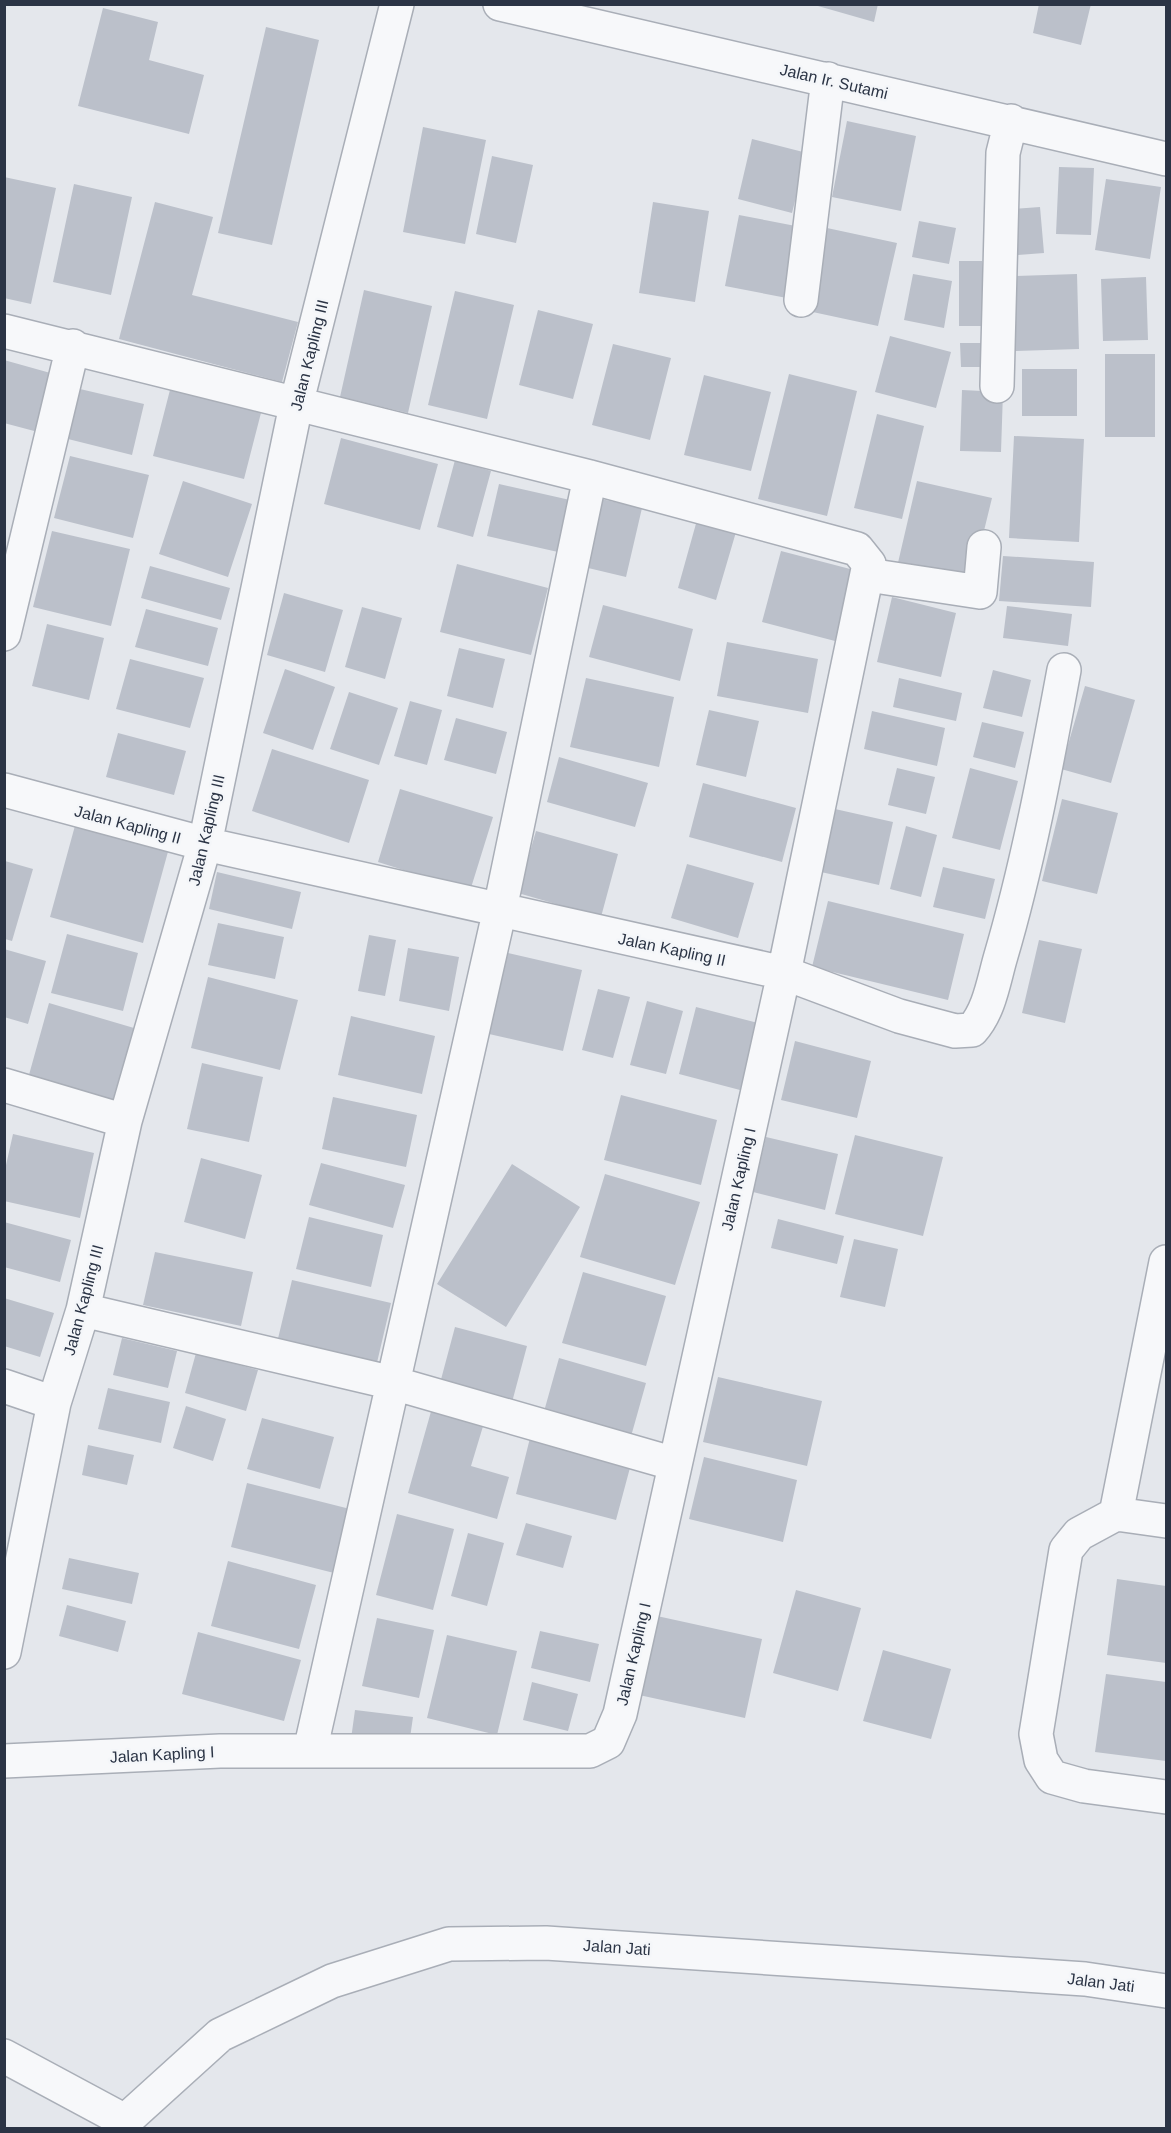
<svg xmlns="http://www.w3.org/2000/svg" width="1171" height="2133" font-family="Arial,sans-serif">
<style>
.building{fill:#bbc0ca}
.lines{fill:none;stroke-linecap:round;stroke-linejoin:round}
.minor-casing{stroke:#a9aeb7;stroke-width:36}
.minor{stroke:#f7f8fa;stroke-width:33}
.labels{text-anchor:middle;stroke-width:5;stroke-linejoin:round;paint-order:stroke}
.street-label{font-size:16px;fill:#2b3445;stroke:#f4f6f9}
</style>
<rect width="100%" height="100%" fill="#e4e7ec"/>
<!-- building -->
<path class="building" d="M811,4H878L874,22Z
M1039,4H1091L1081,45L1033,33Z
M103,8L158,22L149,60L204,75L189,134L78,106Z
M266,27L319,40L272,245L218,233Z
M847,121L916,136L901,211L832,197Z
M423,127L486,140L465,244L403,232Z
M752,139L807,153L792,213L738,199Z
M492,156L533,165L516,243L476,234Z
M1059,167L1094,168L1091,235L1056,234Z
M4,177L56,188L31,304L4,298Z
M1106,179L1161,187L1150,259L1095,250Z
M74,184L132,197L111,295L53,282Z
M155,202L213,217L192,295L298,322L282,382L119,339Z
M653,202L709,211L695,302L639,293Z
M1040,207L1044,253L1018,255L1014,209Z
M739,215L806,228L792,299L725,286Z
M919,221L956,228L949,264L912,257Z
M827,228L897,243L878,326L808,311Z
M959,261H982V326H959Z
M913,274L952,281L944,328L904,320Z
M1077,274L1079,349L1015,351L1012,276Z
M1146,277L1148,340L1103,341L1101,279Z
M364,290L432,306L408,413L340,397Z
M455,291L514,305L487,419L428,405Z
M538,310L593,324L573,399L519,385Z
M890,336L951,352L936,408L875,392Z
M960,343H987V367H961Z
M613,344L671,358L650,440L592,425Z
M1105,354H1155V437H1105Z
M4,360L54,374L38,432L4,423Z
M1022,369H1077V416H1022Z
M789,374L857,391L827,516L758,499Z
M704,375L771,392L751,471L684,455Z
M171,386L262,409L244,479L153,456Z
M80,389L144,404L132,455L68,439Z
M962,390L1003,392L1001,452L960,451Z
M877,414L924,426L902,519L854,508Z
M1014,436L1084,439L1079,542L1009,538Z
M341,438L438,464L420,530L324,504Z
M70,456L149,475L133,538L54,518Z
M455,460L491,471L473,537L437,527Z
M183,481L252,504L228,577L159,554Z
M917,481L992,498L971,584L897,567Z
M499,484L570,500L558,552L487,536Z
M601,499L642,508L626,577L584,567Z
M697,520L736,532L716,600L678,588Z
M52,531L130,549L111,626L33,607Z
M781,551L854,570L835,641L762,622Z
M1003,556L1094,562L1091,607L999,601Z
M457,564L548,588L531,655L440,632Z
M150,566L230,588L221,620L141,598Z
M284,593L343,610L325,672L267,655Z
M892,597L956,613L941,677L877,662Z
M603,605L693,629L680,681L589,657Z
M1007,606L1072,614L1068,646L1003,638Z
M362,607L402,618L385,679L345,667Z
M146,609L218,628L208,666L135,647Z
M47,624L104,638L89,700L32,686Z
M727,642L818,659L808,713L717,696Z
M459,648L505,659L493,708L447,696Z
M130,659L204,678L190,728L116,709Z
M285,669L335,687L313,750L263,733Z
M993,670L1031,680L1022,717L983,708Z
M586,678L674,697L659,767L570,747Z
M899,678L962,693L956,721L893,707Z
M1085,686L1135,700L1111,783L1061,769Z
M349,692L398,708L379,765L330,749Z
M410,701L442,710L427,765L394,756Z
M709,710L759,721L746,777L696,765Z
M872,711L945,728L937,766L864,749Z
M456,718L507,732L496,774L444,760Z
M982,722L1024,732L1015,768L973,757Z
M118,733L186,751L174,795L106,777Z
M272,749L369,780L349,843L252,811Z
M559,757L648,783L635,827L547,802Z
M897,768L935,777L926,814L888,805Z
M970,768L1018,781L1000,850L952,838Z
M703,783L796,808L782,862L689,837Z
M400,789L493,817L470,891L378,862Z
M1062,799L1118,813L1097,894L1042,881Z
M835,809L893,822L879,885L821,872Z
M76,822L169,848L143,943L50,917Z
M906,826L937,835L921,897L890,889Z
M536,831L618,854L601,917L518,893Z
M5,861L33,869L12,941L5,939Z
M687,864L754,883L738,938L671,918Z
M943,867L995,879L985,919L933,907Z
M217,872L301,892L292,929L209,909Z
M828,901L964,934L948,1000L812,967Z
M218,923L284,937L275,979L208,965Z
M67,934L138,953L123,1011L51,993Z
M369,935L396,940L385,996L358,991Z
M1039,940L1082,949L1065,1023L1022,1013Z
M408,948L459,957L449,1011L399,1001Z
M4,949L46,961L28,1024L4,1017Z
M508,953L582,970L563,1051L489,1034Z
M208,977L298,1000L280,1070L191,1048Z
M598,989L630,997L613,1058L582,1050Z
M647,1001L683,1011L666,1074L630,1065Z
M49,1003L134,1028L111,1106L27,1082Z
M696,1007L758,1023L740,1090L679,1074Z
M351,1016L435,1036L422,1094L338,1075Z
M795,1041L871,1061L857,1118L781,1100Z
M202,1063L263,1077L249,1142L187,1129Z
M621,1095L717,1120L701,1185L604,1160Z
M333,1097L417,1115L406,1167L322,1149Z
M13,1134L94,1153L80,1218L4,1201V1174Z
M855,1135L943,1157L923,1236L835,1214Z
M766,1137L838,1154L825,1210L753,1192Z
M201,1158L262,1175L245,1239L184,1222Z
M321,1163L405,1185L393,1228L309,1205Z
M512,1164L580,1207L506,1327L437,1284Z
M605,1174L700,1202L675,1285L580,1257Z
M309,1217L383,1235L371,1287L296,1269Z
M778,1219L844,1236L837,1264L771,1248Z
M4,1222L71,1240L60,1282L4,1267Z
M854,1239L898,1249L885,1307L840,1297Z
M155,1252L253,1272L241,1326L143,1305Z
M583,1272L666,1296L646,1366L562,1343Z
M292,1280L391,1303L375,1371L276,1347Z
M4,1298L54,1313L40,1357L4,1346Z
M455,1327L527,1346L511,1406L439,1387Z
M122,1338L177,1351L168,1388L113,1375Z
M196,1353L258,1370L246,1411L185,1393Z
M559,1358L646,1383L630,1440L543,1415Z
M718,1377L822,1401L807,1466L703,1442Z
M108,1388L170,1402L161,1443L98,1429Z
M186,1406L226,1419L213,1461L173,1448Z
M432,1408L484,1423L471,1466L509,1477L497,1519L408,1493Z
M262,1418L334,1437L320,1489L247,1469Z
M530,1438L631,1464L616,1520L516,1494Z
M88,1445L134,1455L127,1485L82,1475Z
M704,1457L797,1480L783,1542L689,1519Z
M247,1483L350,1509L334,1573L231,1547Z
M397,1514L454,1529L433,1610L376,1595Z
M526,1523L572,1536L563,1568L516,1555Z
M468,1533L504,1543L487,1606L451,1596Z
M69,1558L139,1573L132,1604L62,1589Z
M228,1561L316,1585L299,1649L211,1626Z
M1117,1579L1166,1586V1663L1107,1655Z
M796,1590L861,1608L838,1691L773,1673Z
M67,1605L126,1621L118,1652L59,1636Z
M657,1616L762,1639L745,1718L639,1695Z
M377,1618L434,1630L419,1698L362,1686Z
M540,1631L599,1644L590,1682L531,1668Z
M198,1632L301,1660L284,1721L182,1694Z
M447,1635L517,1651L497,1735L427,1718Z
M883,1650L951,1669L931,1739L863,1721Z
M1106,1674L1166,1682V1761L1095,1752Z
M532,1682L578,1694L568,1731L523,1720Z
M355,1710L413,1717L409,1745L351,1739Z"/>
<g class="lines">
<!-- minor casing -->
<g class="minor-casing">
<path id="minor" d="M500,4L1166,159
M801,300L828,79
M4,331L590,477L857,549L869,564L784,973L620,1714L608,1742L590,1751H220L4,1761
M997,386L1003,153L1011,121
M868,575L980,592L984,547
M4,634L73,346
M4,790L205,844L784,973L899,1016L955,1031L972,1030C989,1011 993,984 1000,959C1028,864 1046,767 1064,670
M4,1085L125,1121
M83,1310L393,1383L675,1464
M4,1386L54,1403
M1116,1514L1166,1262
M1166,1521L1116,1514L1079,1534L1066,1550L1036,1734L1041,1760L1052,1777L1084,1786L1166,1797
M4,1652L54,1403L83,1310L125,1121L205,844L296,405L397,4
M310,1751L500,909L590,477
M4,2056L125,2121
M121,2128L125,2121L220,2035L332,1981L449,1944L546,1943L1085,1979L1166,1991"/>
</g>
<!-- minor -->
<use href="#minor" class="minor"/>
</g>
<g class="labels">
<!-- street labels -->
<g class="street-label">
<text transform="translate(834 81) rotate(13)" y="6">Jalan Ir. Sutami</text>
<text transform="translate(309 355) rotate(-76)" y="6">Jalan Kapling III</text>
<text transform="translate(128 824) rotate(15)" y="6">Jalan Kapling II</text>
<text transform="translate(206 830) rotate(-77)" y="6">Jalan Kapling III</text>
<text transform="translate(672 949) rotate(12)" y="6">Jalan Kapling II</text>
<text transform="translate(738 1179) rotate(-77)" y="6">Jalan Kapling I</text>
<text transform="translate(83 1300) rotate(-75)" y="6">Jalan Kapling III</text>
<text transform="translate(633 1654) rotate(-77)" y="6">Jalan Kapling I</text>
<text transform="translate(162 1754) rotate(-3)" y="6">Jalan Kapling I</text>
<text transform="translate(617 1947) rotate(4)" y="6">Jalan Jati</text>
<text transform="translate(1101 1982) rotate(7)" y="6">Jalan Jati</text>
</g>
</g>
<!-- border -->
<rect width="1171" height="2133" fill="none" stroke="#2b3445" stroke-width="12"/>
</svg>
